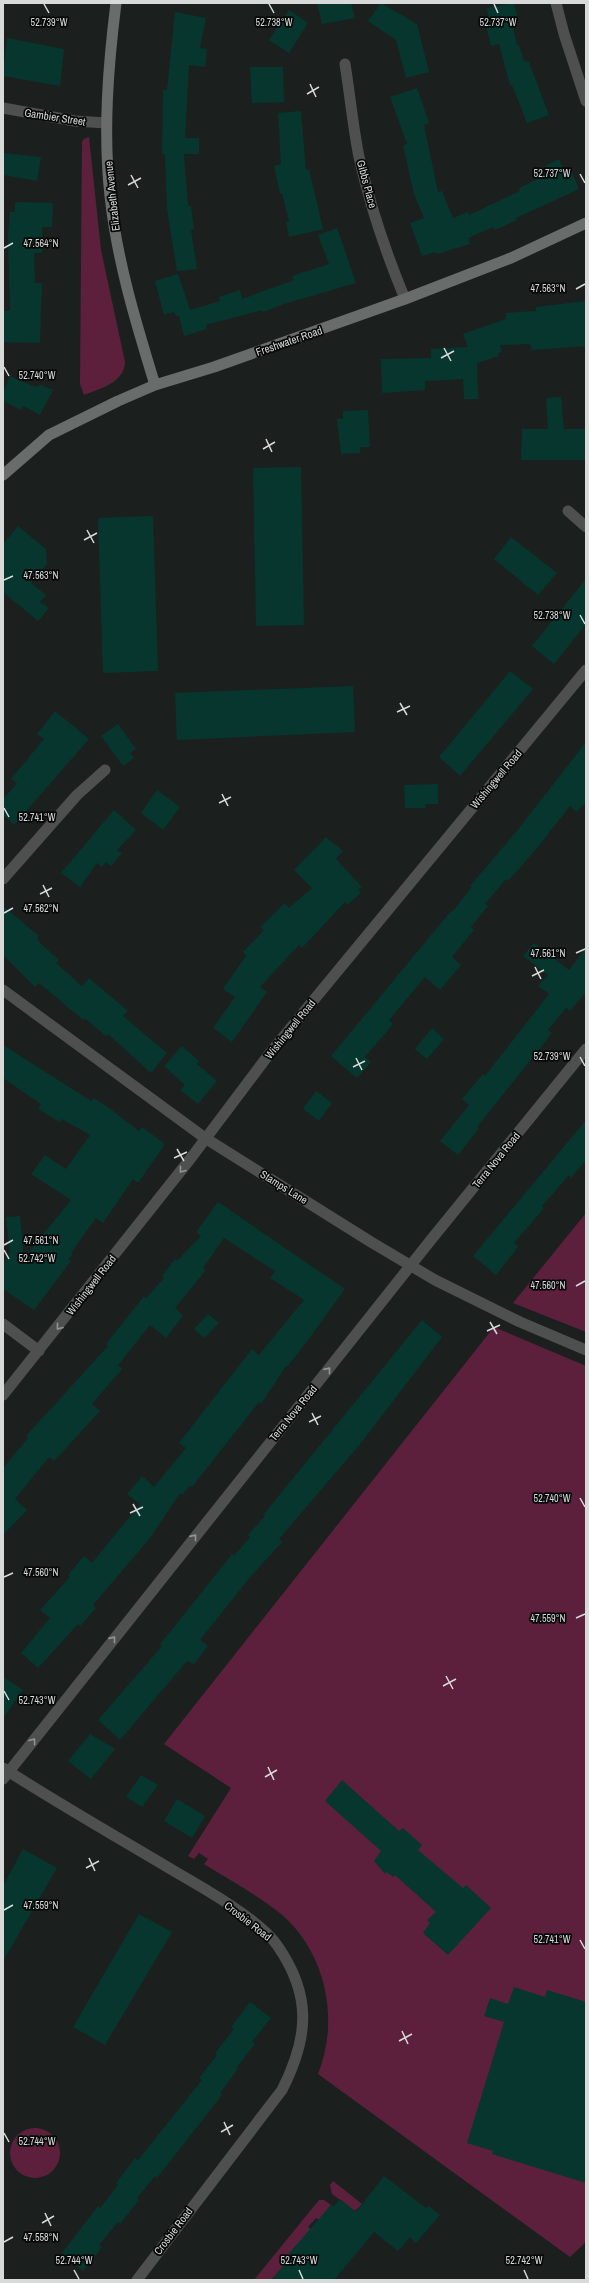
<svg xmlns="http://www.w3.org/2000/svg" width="589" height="2283" font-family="'Archivo Narrow',sans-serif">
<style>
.green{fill:#5c203d}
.building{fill:#06362e}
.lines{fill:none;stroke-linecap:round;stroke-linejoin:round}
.minor{stroke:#4e5050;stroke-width:11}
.tertiary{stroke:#4e5050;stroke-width:11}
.secondary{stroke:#686c6b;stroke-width:11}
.oneway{stroke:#929594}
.ticks{fill:none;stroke:#d7dad9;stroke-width:1.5}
.labels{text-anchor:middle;stroke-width:3.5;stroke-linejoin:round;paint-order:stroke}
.street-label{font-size:11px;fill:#d7dad9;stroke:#070909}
.ticks-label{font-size:10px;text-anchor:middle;fill:#d7dad9;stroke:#070909;stroke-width:3.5;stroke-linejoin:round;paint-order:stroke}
</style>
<rect width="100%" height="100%" fill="#1b201f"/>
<!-- green -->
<path class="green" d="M89,137L101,250L125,362C124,383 101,388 84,395L80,384L82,142L84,139Z
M586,1213V1332L513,1303Z
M494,1327L586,1366V2242L570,2257L318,2074C340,2020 326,1952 281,1914C257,1895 230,1880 204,1864L208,1859L199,1853L194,1859L188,1856L231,1788L164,1744Z
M10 2153a25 25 0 1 1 50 0a25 25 0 1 1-50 0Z
M333,2181L362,2204L355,2211L332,2194L330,2185Z
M319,2200H324L331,2205L319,2220L316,2218L308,2227L312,2230L292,2250L296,2253L271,2280H254Z"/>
<!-- building -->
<path class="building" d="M317,3H351L355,18L322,24Z
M381,3L417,24L429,72L406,78L396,40L368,21Z
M514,3L517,16L511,18L517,45H519L524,61L529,62L549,115L527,123L512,85H510L499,44L491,46L486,25L490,24L487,8Z
M289,10L308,23L289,53L269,40Z
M175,12L206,18L200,48L207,49L205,67L189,65L185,138H199V154H184L188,206H191L194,229L191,230L197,269L177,271L167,209L165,154H162L163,90H167Z
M7,38L64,49L60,86L3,76Z
M250,67H283L284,102L252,103Z
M417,88L429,123L424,125L438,192L442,191L453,218L468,212L469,215L520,191L519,188L548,174L545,166L559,159L565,173L571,170L579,189L516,218L517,220L495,230L493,227L468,238L470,244L437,254L436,252L422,256L410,223L424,218L414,194L403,145L407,144L390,97Z
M301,111L306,170L309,169L323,229L289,237L286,222H289L282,193H280L274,166L281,164L278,113Z
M4,153L41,157L37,181L3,175Z
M15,202L53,203L52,227H42V253H34L35,283H42L40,343L3,342V311H10L8,237L10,212H15Z
M337,228L356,283L284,304L263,312L262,310L206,325L207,329L184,336L179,316H176L174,312L164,315L155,281L178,274L190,310L220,301L219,297L240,290L242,299L294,280L292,276L329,264L318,235Z
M586,301V346L532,350L530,344L500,345L502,352L498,353L499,356L477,363L478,399H464L463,379L425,381V390L382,393L381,359L431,358V349L468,347L463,334L506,319V313L536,311V307Z
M10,376L35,387L41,385L53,390L40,415L23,406L21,410L3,401V393Z
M561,397L564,429H586V460H521L522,429H548L546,398Z
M368,410L370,447H360V453L341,454L337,418L343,419V411Z
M301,467L304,625L256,626L253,468Z
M153,516L158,671L103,673L98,518Z
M18,526L46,549L47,564L31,583L46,595L40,602L49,608L38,621L3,592V544Z
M511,537L557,573L538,595L494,559Z
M586,579V624L554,664L532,646Z
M510,671L533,689L460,776L439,757Z
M353,686L355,732L177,740L175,693Z
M55,711L89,739L14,825L3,815V799L17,783L11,779L44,739L37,734Z
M118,724L136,749L130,753L134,758L123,766L101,736Z
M586,742V802L577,812L570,806L537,848L508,881L506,879L485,904L488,906L471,927L474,930L452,957L461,965L440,990L425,977L389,1020L393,1024L365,1057L371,1062L357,1078L331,1056L451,911L452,912L472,887L470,886L516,832Z
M438,784V804H425L426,808H405L404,785Z
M157,790L180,807L163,830L141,813Z
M114,810L136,830L117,850L122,853L111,866L106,862L102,867L97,863L80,887L61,873Z
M326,837L343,851L336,859L362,887L358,889L361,893L347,905L345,902L302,948L299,945L260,987L267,992L232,1042L213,1028L235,997L223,989L246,956L243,952L264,930L260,927L285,903L289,908L312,888L294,870Z
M3,906L39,936L37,939L41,944L59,960L56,963L82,986L89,978L128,1011L123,1016L167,1053L151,1073L108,1034L106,1036L84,1018L83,1020L39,983L35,987L3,955Z
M534,943L569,970L586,948V992L570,1011L566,1008L548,1030L552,1033L477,1127L479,1128L458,1155L440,1141L469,1105L462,1099L483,1074L485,1076L549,994L538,986L548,975L523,956Z
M432,1028L444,1039L427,1059L415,1049Z
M3,1045L91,1101L94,1098L109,1108L139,1131L142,1127L165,1144L138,1183L133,1179L103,1223L96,1218L71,1253L73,1254L68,1260L71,1261L34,1310L3,1289V1263L10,1253L6,1217L20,1216L24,1258L71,1200L31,1174L45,1155L66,1169L90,1135L62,1119L60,1122L38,1109L41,1104L3,1078Z
M182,1046L199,1061L197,1064L217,1081L198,1104L180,1090L185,1085L164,1066Z
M316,1091L332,1103L319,1121L303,1109Z
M586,1120V1160L571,1178L569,1175L542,1206L544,1208L514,1243L518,1247L496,1275L473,1256Z
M218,1202L345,1289L305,1344L287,1367L286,1366L261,1404L259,1402L192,1487L190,1486L182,1495L180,1493L150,1538L93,1605L96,1608L80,1626L78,1624L38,1668L21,1653L50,1618L40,1610L70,1577L68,1575L84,1556L92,1563L140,1504L127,1494L142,1476L154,1487L186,1448L179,1443L252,1349L259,1355L304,1300L270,1278L275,1271L224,1238L203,1268L206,1270L175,1308L183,1316L166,1338L150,1325L118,1365L122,1369L92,1404L100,1411L54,1461L49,1457L15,1499L27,1510L3,1535V1468L28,1438L26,1436L108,1346L106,1344L144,1296L146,1298L164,1278L162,1276L175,1259L177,1261L201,1236L196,1232Z
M208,1314L219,1323L204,1338L194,1329Z
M422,1320L442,1337L361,1443L279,1539L282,1542L251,1576L200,1640L208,1646L194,1664L187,1661L120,1740L98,1720L162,1646L160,1644L178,1622L232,1554L234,1556L250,1537L248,1535L265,1516L263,1515Z
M3,1677L23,1690L3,1718Z
M90,1734L115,1749L91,1779L68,1761Z
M141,1775L158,1785L142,1807L126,1797Z
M342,1780L399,1831L403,1828L422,1845L418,1850L463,1888L466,1885L491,1908L448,1955L423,1933L430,1923L427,1920L436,1912L395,1875L393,1877L387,1872L385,1874L374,1861L381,1851L325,1801Z
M177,1799L205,1816L192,1838L164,1821Z
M23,1849L57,1868L3,1961V1886Z
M139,1914L172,1932L105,2045L73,2027Z
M514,1987L545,1997L547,1990L586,2002V2183L492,2154L493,2151L467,2143L504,2022L484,2016L490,1998L508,2004Z
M250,2002L271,2018L252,2042L255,2044L236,2068L238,2069L220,2093L222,2095L157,2178L155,2176L137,2198L139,2200L120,2224L118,2222L99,2245L102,2247L83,2271L62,2253L98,2206L100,2208L118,2185L116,2183L135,2158L138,2160L202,2080L199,2078L217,2055L215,2053L234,2029L231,2027Z
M384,2176L426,2208L429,2206L440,2215L416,2243L410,2237L398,2251L374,2232L334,2280H271L285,2264L282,2262L292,2250L331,2205L334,2206L340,2199L356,2212Z"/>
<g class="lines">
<!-- minor -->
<path class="minor" d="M556,3L564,34L586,101
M345,64C350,95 353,127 359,157C370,206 386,253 405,299
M3,108L75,121L106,123
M568,511L586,527
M3,879L77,795L105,770
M3,1324L39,1351
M3,1395L191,1158L270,1053L586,670
M3,1779L430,1241L586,1049"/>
<!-- tertiary -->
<path class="tertiary" d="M3,990L205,1138L371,1242L435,1280L520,1322L586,1350
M3,1768C59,1804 117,1837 174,1871C202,1887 260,1920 277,1945C312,1995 309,2037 282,2090L137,2280"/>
<!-- secondary -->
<path class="secondary" d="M116,3C108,67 103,132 110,196C117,261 136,323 155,385
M3,475L49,435L118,401L155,385L214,367L405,299L511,258L586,223"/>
</g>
<!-- one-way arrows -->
<defs><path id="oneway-chevron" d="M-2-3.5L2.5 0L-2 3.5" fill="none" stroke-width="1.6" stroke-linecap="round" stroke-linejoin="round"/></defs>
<g class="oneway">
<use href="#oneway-chevron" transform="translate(182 1170) rotate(128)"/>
<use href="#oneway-chevron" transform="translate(59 1327) rotate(128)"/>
<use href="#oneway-chevron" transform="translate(328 1370) rotate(-51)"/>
<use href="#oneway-chevron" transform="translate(194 1537) rotate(-51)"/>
<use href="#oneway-chevron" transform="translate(113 1639) rotate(-51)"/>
<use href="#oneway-chevron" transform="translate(33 1741) rotate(-53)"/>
</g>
<!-- ticks -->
<path class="ticks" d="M44,4L49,13M269,4L274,13M494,4L498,13M310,84L316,97M307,94L319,87M580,174L585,183M131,175L138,188M128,185L141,178M4,248L13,243M576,289L585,284M444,348L451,361M441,358L454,351M4,367L9,376M266,439L272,452M263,449L275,442M87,530L94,543M84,540L97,533M4,580L13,576M580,615L585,624M400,703L407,715M397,712L410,706M222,794L228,806M219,803L231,797M4,808L9,817M43,885L49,897M40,894L52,888M4,913L13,908M576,953L585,949M535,967L541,979M532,976L544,970M580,1057L585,1066M356,1058L362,1070M353,1067L365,1061M177,1149L184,1161M174,1158L187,1152M4,1245L13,1240M4,1250L9,1259M576,1286L585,1281M490,1322L497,1334M487,1331L500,1325M312,1413L318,1425M309,1422L321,1416M580,1498L585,1507M133,1504L140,1516M130,1513L143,1507M4,1577L13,1573M576,1618L585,1614M446,1676L453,1689M443,1686L456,1679M4,1691L9,1700M268,1767L274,1780M265,1777L277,1770M89,1858L95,1871M86,1868L99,1861M4,1910L13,1905M580,1940L585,1949M402,2031L408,2044M399,2041L412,2034M224,2122L230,2135M221,2132L233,2125M4,2133L9,2142M45,2213L51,2226M42,2223L54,2216M4,2242L13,2237M74,2270L79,2279M299,2270L303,2279M524,2270L528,2279"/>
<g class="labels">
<!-- street labels -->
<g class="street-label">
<text transform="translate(55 117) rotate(9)" y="4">Gambier Street</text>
<text transform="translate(367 184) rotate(75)" y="4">Gibbs Place</text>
<text transform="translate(112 196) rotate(-96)" y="4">Elizabeth Avenue</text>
<text transform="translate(289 341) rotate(-19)" y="4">Freshwater Road</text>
<text transform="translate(496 779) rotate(-50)" y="4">Wishingwell Road</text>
<text transform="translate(290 1029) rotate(-51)" y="4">Wishingwell Road</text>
<text transform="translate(496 1160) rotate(-51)" y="4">Terra Nova Road</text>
<text transform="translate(284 1187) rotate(32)" y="4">Stamps Lane</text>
<text transform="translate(91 1285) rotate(-52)" y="4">Wishingwell Road</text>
<text transform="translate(293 1413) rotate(-51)" y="4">Terra Nova Road</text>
<text transform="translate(248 1921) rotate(38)" y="4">Crosbie Road</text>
<text transform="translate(173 2231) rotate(-53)" y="4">Crosbie Road</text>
</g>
</g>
<g class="ticks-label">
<text x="49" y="26">52.739°W</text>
<text x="274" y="26">52.738°W</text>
<text x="498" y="26">52.737°W</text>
<text x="552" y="177">52.737°W</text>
<text x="41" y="247">47.564°N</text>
<text x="548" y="292">47.563°N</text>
<text x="37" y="379">52.740°W</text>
<text x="41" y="579">47.563°N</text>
<text x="552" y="619">52.738°W</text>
<text x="37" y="821">52.741°W</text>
<text x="41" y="912">47.562°N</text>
<text x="548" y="957">47.561°N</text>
<text x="552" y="1060">52.739°W</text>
<text x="41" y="1244">47.561°N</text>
<text x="37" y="1262">52.742°W</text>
<text x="548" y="1289">47.560°N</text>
<text x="552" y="1502">52.740°W</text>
<text x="41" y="1576">47.560°N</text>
<text x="548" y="1622">47.559°N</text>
<text x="37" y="1704">52.743°W</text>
<text x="41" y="1909">47.559°N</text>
<text x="552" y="1943">52.741°W</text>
<text x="37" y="2145">52.744°W</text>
<text x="41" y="2241">47.558°N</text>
<text x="74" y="2264">52.744°W</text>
<text x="299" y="2264">52.743°W</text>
<text x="524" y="2264">52.742°W</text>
</g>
<!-- border -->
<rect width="589" height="2283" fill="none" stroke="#d7dad9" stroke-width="8"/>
</svg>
